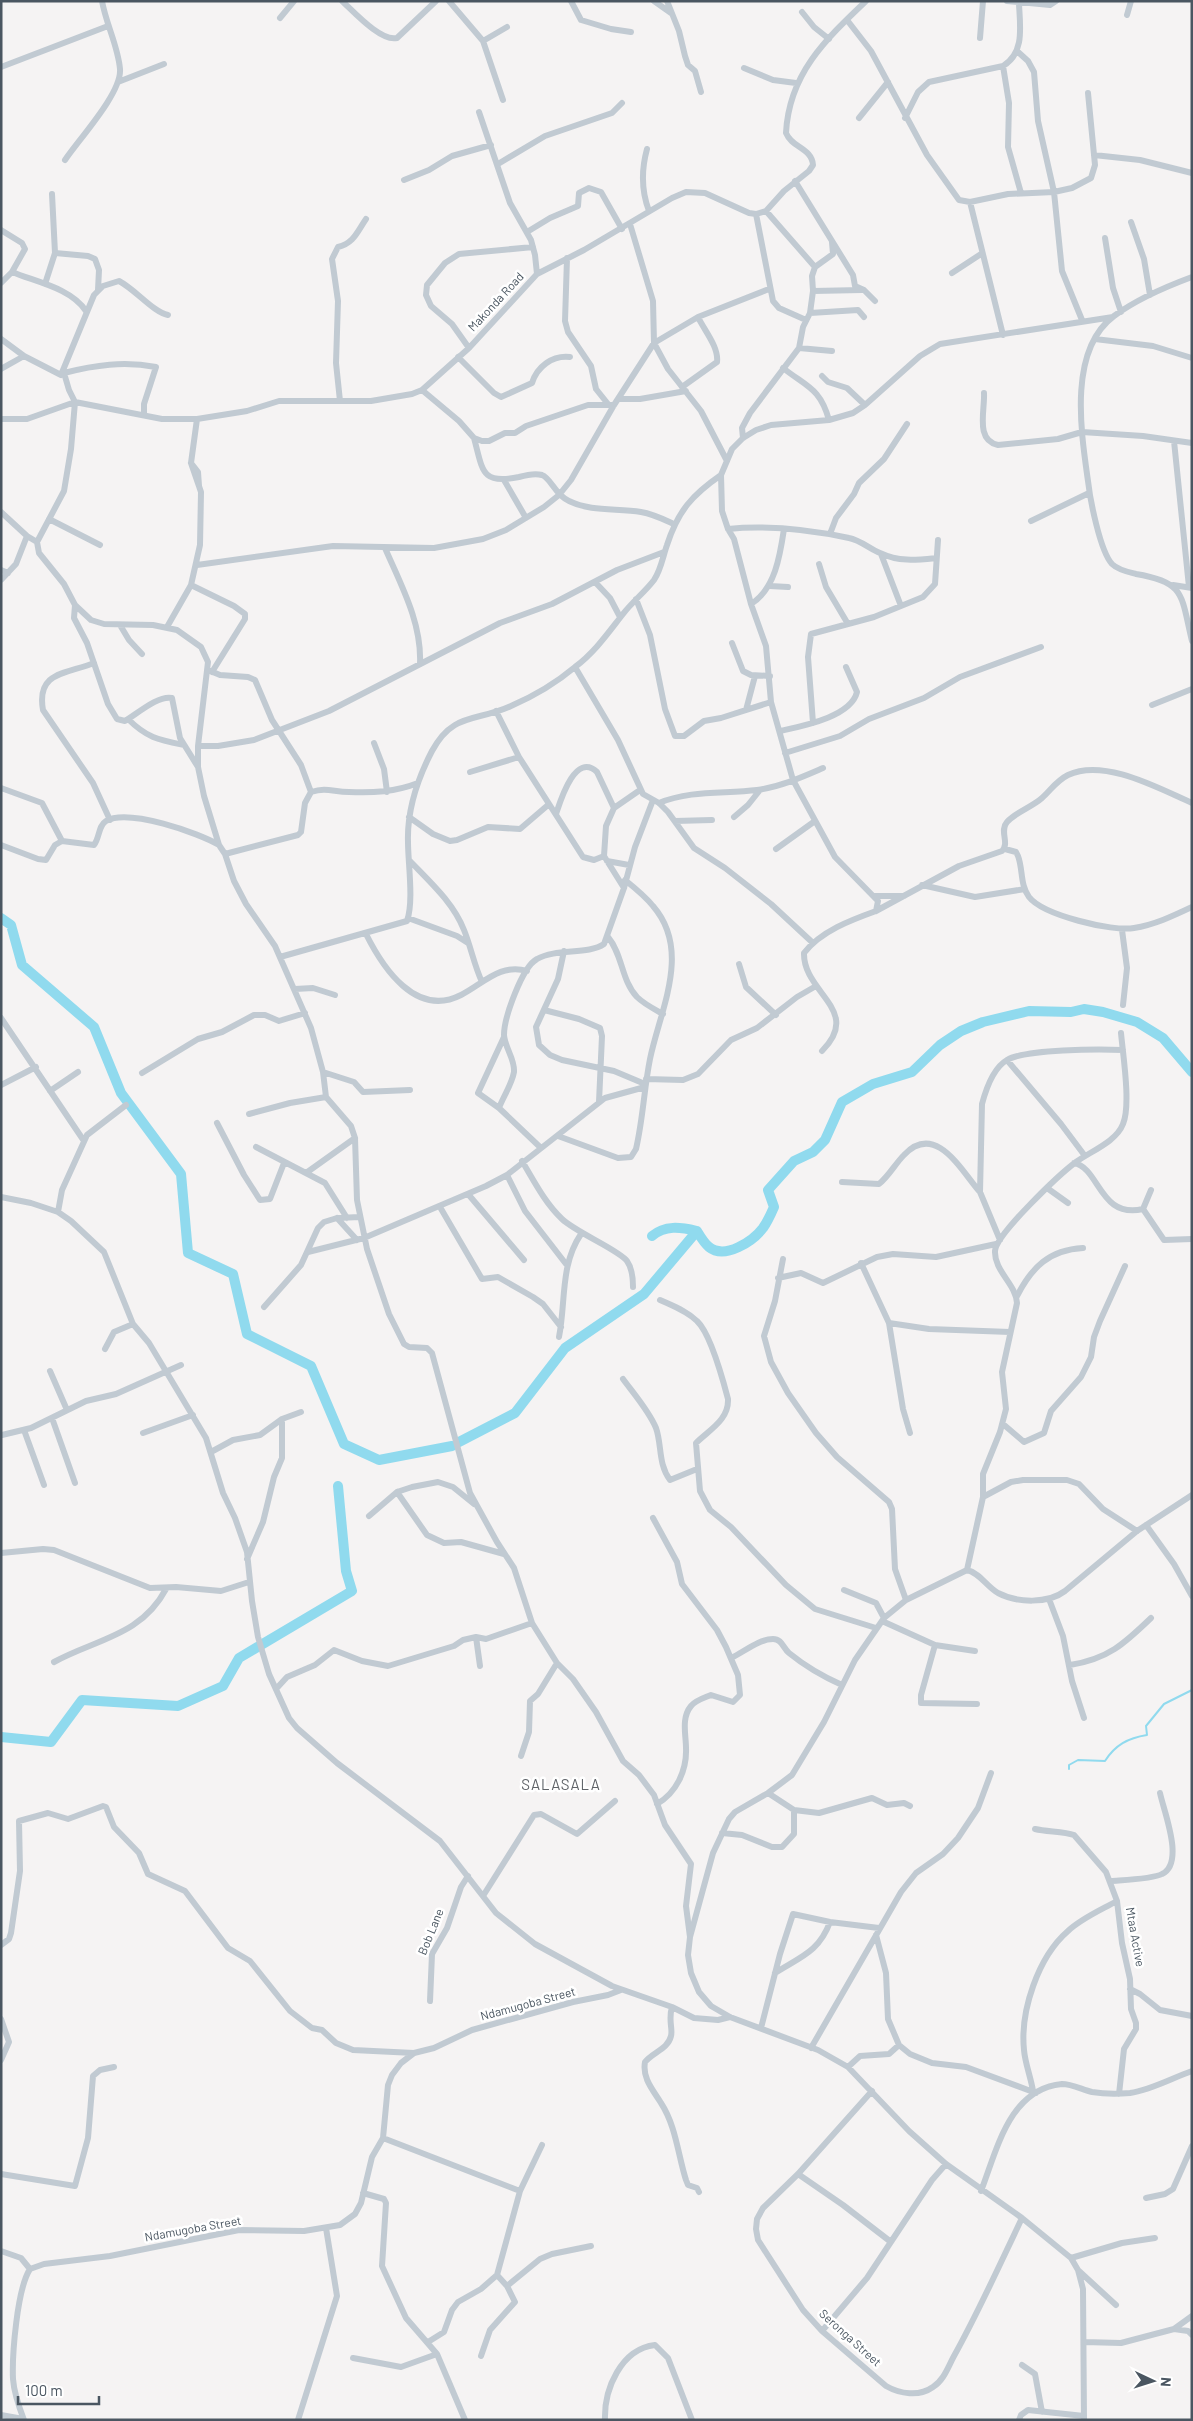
<svg xmlns="http://www.w3.org/2000/svg" width="1193" height="2421" font-family="Barlow,sans-serif">
<style>
.lines{fill:none;stroke-linecap:round;stroke-linejoin:round}
.stream{stroke:#90daee;stroke-width:2}
.river{stroke:#90daee;stroke-width:10}
.street{stroke:#c1cad2;stroke-width:6}
.labels{text-anchor:middle;stroke-width:5;stroke-linejoin:round;paint-order:stroke}
.street-label{font-size:12px;fill:#4a5661;stroke:#fff}
.quarter-label{font-size:15px;letter-spacing:1px;fill:#5f6368;stroke:#fff}
</style>
<rect width="100%" height="100%" fill="#f5f3f3"/>
<g class="lines">
<!-- stream -->
<path class="stream" d="M1069,1769V1765L1078,1760L1105,1761C1115,1745 1128,1738 1147,1735L1146,1726L1164,1704L1192,1690"/>
<!-- river -->
<path class="river" d="M1,918L11,925L22,965L94,1027L121,1093L181,1174L188,1253L233,1274L247,1334L311,1366L344,1444L379,1460L452,1446
M652,1236C665,1225 680,1227 697,1231C700,1236 704,1243 709,1247C725,1260 753,1241 763,1228C768,1221 771,1214 774,1207L768,1190L794,1161L813,1152L825,1140L842,1102L873,1084L912,1072L940,1045L961,1031L983,1022L1029,1011L1071,1012L1084,1009L1103,1012L1137,1022L1163,1038L1192,1072
M459,1442L515,1413L565,1348L644,1294L697,1231
M1,1737L51,1742L82,1700L178,1706L223,1686L239,1658L352,1591L346,1571L338,1486"/>
<!-- street -->
<path class="street" d="M342,1C354,12 381,42 397,38L436,1
M449,1L483,41L503,100
M571,1L581,20L611,29L631,32
M654,1L671,13
M667,1L679,31L685,56L688,65L695,71L701,92
M1007,1L1050,5L1056,1
M802,12L814,27L829,39
M1127,15L1131,1
M280,18L294,1
M847,20L871,51L927,155L959,200L970,202L1008,194L1054,192L1072,188L1091,178L1095,165L1088,93
M980,38L983,1
M483,41L507,27
M1017,51L1028,61L1034,72L1038,121L1054,192L1062,271L1082,320
M1003,66L1009,103L1008,147L1021,193
M1,67L108,26
M744,68L773,80L796,83
M118,82L164,64
M479,112L510,203L531,240L535,255L537,274
M859,118L888,82
M905,118L918,92L929,82L1003,66C1025,53 1020,26 1019,4
M647,149C641,171 641,190 649,211
M1094,155L1140,160L1192,173
M65,160C79,139 122,93 120,69C118,46 106,24 102,1
M498,164L545,136L612,113L622,103
M404,180L429,170L452,156L491,145
M795,181L853,275L855,286L864,290L875,301
M970,202L1003,335
M766,211L815,267
M756,214L773,301L779,308L806,320
M1131,222L1144,259L1150,295
M630,224L653,301L654,343L668,369L701,411L727,461
M1,230L22,243L25,249L12,272L1,283
M527,232L550,218L578,206L579,193L589,188L601,192L622,229
M1105,238L1113,288L1121,312
M55,253L88,256L95,259L99,270L98,290
M567,258L565,321L568,332L591,366L596,389L608,404
M12,272C36,282 71,288 86,311
M952,273L981,254
M1192,277C1165,287 1137,299 1114,316C1068,350 1081,432 1088,481C1090,499 1100,551 1112,564C1118,570 1128,572 1136,574C1186,582 1181,596 1192,641
M45,284L55,253L52,194
M813,291L862,290
M810,313L858,310L864,317
M168,315C153,312 136,290 119,281L103,286L94,295L61,375L64,373L69,390L75,402L71,449L64,491L37,542L39,553L64,584L75,605L91,620L104,624L153,625L177,630L201,647L208,662L198,746V767L204,796L219,845L225,854L234,881L246,904L275,946L311,1028L323,1072L326,1097L351,1126L355,1138L357,1200L367,1249L389,1314L404,1344L409,1347L427,1348L432,1353L470,1493L497,1542L514,1568L532,1623L557,1663L573,1679L596,1712L623,1761L639,1775L654,1795L665,1825L691,1864L686,1906L690,1937
M1,339L24,356L61,375
M1095,339L1153,346L1192,358
M469,348L452,324L431,306L426,295L427,285L445,263L459,254L533,247
M799,348L832,351
M458,357L494,393L501,397L532,383C537,367 552,355 570,357
M783,368C807,387 820,388 829,420
M1,369L24,356
M64,373C95,365 124,361 156,367L144,404V414
M822,376L828,382L847,388L865,405
M682,387L717,362C719,347 704,330 698,317
M422,390L459,421L474,438L482,441H489L505,433H515L526,426L588,405H614
M984,393C985,411 975,440 998,445L1058,439L1082,432L1143,436L1192,443
M618,399H640L686,391
M340,401L336,363L338,301L332,259L338,247C354,243 357,232 366,219
M1,419H27L75,402L162,419H197L247,411L279,401H371L412,394L422,390L469,348L537,274L584,250L672,198L686,192L705,193L749,213L756,214L766,211L784,191L809,171L813,165C812,148 792,148 786,133C789,74 825,40 866,1
M474,438C483,471 481,485 519,477C526,475 535,473 542,475C551,478 555,495 569,501C591,512 617,508 641,512C653,514 663,519 674,524
M743,438L742,428L750,413L799,348L803,327L810,313L813,291L812,276L815,267L833,254L832,242
M1174,441L1189,587
M191,463L198,472L199,486
M504,480L526,518
M1,512L27,536L37,542
M49,519L100,545
M1031,521L1089,493
M728,529C767,525 811,530 849,538C860,540 870,549 880,553C899,562 916,560 936,558
M830,534L836,518L854,494L859,483L884,459L907,424
M385,548C401,585 422,623 420,664
M881,554L901,606
M819,564L826,587L848,624
M197,565L333,546L434,548L483,539L506,530L544,507L559,495L571,480L614,405L654,343L698,317L769,289
M1,570L8,573
M1,580L16,564L27,536
M595,582L610,598L620,617
M191,585L234,606L245,614V619L212,672
M1173,585L1192,588
M770,586L788,587
M636,599L650,635L665,709L675,736H684L704,721L721,718L771,702
M751,604C775,589 780,556 784,529
M75,605L74,618L87,643L108,704L117,719L125,721C137,714 158,695 172,698L180,738L198,767
M120,625L129,640L142,654
M167,627L191,585L200,545L201,492L191,463L197,419
M732,643L743,671L751,675L770,676
M94,663C67,674 36,671 43,710L93,783L110,820
M575,667L618,740L643,794L659,803L668,812L694,848L725,868L771,904L813,943
M208,670L220,675L248,677L255,680L272,720L301,765L311,792
M1152,705L1192,689
M746,710L755,676
M496,711L519,757L583,857L594,860L604,856
M128,719C147,738 159,740 184,745
M813,723L808,657L811,634L874,617L923,597L935,584L938,540
M780,731C802,726 851,717 857,692L846,667
M374,743L384,769L387,792
M198,746H218L254,740L329,711L500,623L552,604L617,570L664,552
M785,753L840,736L869,719L924,698L960,677L1041,647
M470,772L519,757
M1,788L42,803L62,841
M659,803C690,790 724,794 757,790C780,787 802,777 823,768
M556,814C560,802 575,751 597,772L614,808
M409,817L433,834L450,841L457,840L488,827L520,829L548,805
M734,817L748,805L760,790
M675,821L712,820
M1,845L38,859L46,860L55,845L62,841L94,845C100,837 98,826 106,821C128,808 199,833 219,845
M776,849L815,821
M1005,849L1016,852L1018,856C1023,869 1020,885 1029,897C1043,915 1112,932 1134,928C1154,925 1173,916 1192,907
M225,854L298,835L301,832L305,803L311,792C327,787 333,792 349,792C373,793 395,792 418,783
M409,860C429,881 453,902 464,930C471,947 474,965 482,982
M607,861L629,865
M922,885L975,897L1025,889
M624,888L604,856L606,826L614,808L640,790
M875,896H904
M876,911L959,866L1002,851C1010,843 999,831 1007,822C1016,812 1032,807 1042,798C1051,790 1056,781 1068,775C1104,758 1158,788 1192,803
M408,918L457,936L468,943
M1122,930L1127,968L1123,1005
M366,934C383,968 416,1018 461,995C483,984 500,963 527,971
M608,937C623,955 621,980 637,997C644,1004 654,1009 663,1014
M564,951L558,979L536,1027L539,1045L550,1055L562,1060L614,1071L645,1084
M280,957L407,921C414,901 408,864 408,842C407,811 418,778 432,751C453,712 476,722 511,706C534,696 556,683 575,667C595,652 608,633 623,614C632,602 645,592 654,580C661,570 663,556 667,545C678,511 692,495 721,475
M739,964L746,987L776,1015
M295,989L313,988L335,995
M544,1010L579,1019L600,1028L602,1036L599,1102
M1,1018L84,1141
M504,1037L478,1093L499,1108L541,1148
M822,1051C863,1010 803,993 804,953C821,931 851,920 876,911L878,901L835,857L793,780L771,702L766,646L751,604L734,539L728,529L722,511L721,475L732,449L743,438L756,430L771,425L829,420L853,413L865,405L920,356L940,344L1113,317
M1007,1060L1061,1124L1085,1156
M323,1072L354,1082L363,1092L410,1090
M142,1073L198,1039L222,1032L254,1015H265L279,1021L305,1013
M646,1079L683,1080L698,1074L731,1040L757,1028L797,997L816,986
M1,1085L36,1067
M50,1091L78,1072
M499,1108C503,1097 512,1084 514,1072C515,1059 505,1048 504,1035C504,1018 522,967 537,959C556,948 588,955 604,944L624,888L635,847L653,800
M249,1114L290,1103L326,1097
M217,1123L244,1175L260,1200L270,1199L284,1163
M558,1136L618,1158L631,1157L636,1149C643,1119 644,1089 650,1059C660,1010 692,951 653,906C645,896 635,888 625,880
M256,1147L325,1183L347,1218
M522,1161C534,1181 545,1203 562,1219C577,1233 619,1250 627,1261C632,1268 633,1278 633,1287
M1074,1163C1100,1168 1099,1219 1143,1209L1151,1190
M306,1173L355,1138
M507,1175L525,1211L566,1264
M842,1182L879,1184C889,1176 895,1164 904,1155C936,1121 962,1172 980,1192
M1047,1188L1068,1203
M468,1194L524,1260
M1,1197L31,1203L58,1212L71,1221L104,1252L133,1324L149,1343L206,1438L223,1493L235,1518L247,1552L252,1601L258,1637L269,1674L289,1718L297,1728L337,1763L440,1841L496,1913L535,1944L612,1986L672,2007L694,2018L718,2020L730,2017
M440,1207L482,1279L498,1277L533,1297L543,1304L561,1327
M1143,1209L1164,1240L1192,1239
M58,1212L62,1190L87,1135L126,1105
M337,1218L357,1240
M1000,1240L980,1192L982,1104C986,1089 993,1068 1007,1060C1026,1049 1099,1049 1123,1050
M308,1252L364,1238L486,1186L507,1175L605,1098L645,1087
M783,1259L775,1301L764,1336L771,1362L788,1393L816,1433L837,1457L889,1502L892,1509L895,1569L906,1600
M861,1263L889,1323L929,1329L1010,1332
M778,1278L801,1273L823,1283L877,1257L893,1254L936,1257L996,1244
M1017,1296C1032,1267 1049,1250 1083,1248
M660,1300C673,1306 687,1311 697,1321C711,1334 723,1380 728,1399C729,1420 709,1430 696,1443L700,1491L710,1510L731,1527L786,1585L815,1609L876,1628
M264,1307L301,1265L318,1228L324,1222L337,1218L360,1217
M889,1323L903,1409L910,1433
M559,1337C566,1301 560,1265 581,1234
M105,1349L114,1332L133,1324
M50,1371L67,1410
M623,1379C634,1394 649,1411 656,1428C662,1445 658,1464 670,1480L697,1469
M52,1418L75,1483
M1003,1424L1024,1442L1044,1433L1051,1411L1081,1377L1091,1357L1094,1337L1100,1321L1125,1266
M24,1430L44,1485
M143,1433L193,1415
M2,1435L31,1428L86,1401L116,1394L181,1365
M211,1452L233,1440L260,1435L282,1419L301,1412
M397,1492L427,1535L444,1543L461,1542L504,1554
M983,1497V1474L1000,1432L1006,1409L1002,1372L1017,1303C1016,1284 994,1271 995,1251C996,1234 1061,1173 1076,1162C1091,1151 1116,1142 1123,1124C1131,1105 1123,1055 1121,1033
M369,1516L397,1492L412,1487L438,1482L453,1487L474,1504
M653,1518L677,1562L682,1584L717,1630L726,1647L738,1675L740,1695L733,1702L711,1695C704,1698 696,1700 691,1706C681,1718 686,1735 686,1748C687,1771 676,1793 657,1804
M1146,1525L1174,1564L1192,1596
M1,1553L43,1549L54,1550L150,1588L176,1587L221,1591L249,1582
M247,1559L263,1522L274,1477L282,1458V1419
M967,1570L983,1497L1011,1482L1023,1480H1067L1079,1484L1103,1509L1137,1531
M844,1590L876,1603L884,1618
M1049,1599L1063,1636L1072,1681L1084,1718
M882,1621L935,1645L975,1651
M476,1637L480,1666
M935,1645L921,1695V1703L977,1704
M731,1658C744,1652 759,1639 773,1639C782,1639 783,1648 789,1653C805,1666 824,1677 842,1685
M54,1662C96,1639 141,1636 166,1589
M1070,1665C1108,1659 1124,1644 1151,1618
M276,1689L287,1677L315,1665L334,1650L362,1661L388,1666L454,1646L463,1640L476,1637L486,1639L532,1623
M521,1756L529,1732L530,1701L538,1694L557,1663
M768,1793L794,1810L819,1813L872,1798L887,1805L904,1803L910,1806
M1035,1829C1047,1832 1064,1831 1074,1835L1106,1872L1117,1901L1122,1943L1130,1979L1131,2009L1136,2023V2029L1124,2049L1119,2094
M722,1833L742,1835L772,1847H782L794,1834V1810
M1111,1881C1123,1880 1153,1879 1162,1874C1185,1863 1164,1812 1160,1793
M483,1896L534,1815L541,1814L577,1834L615,1801
M876,1935L886,1973L888,2019L899,2045L910,2054L932,2063L966,2067L1036,2093
M1,1945L9,1939L11,1933L20,1871L19,1821L48,1813L68,1819L103,1806L106,1807L114,1827L139,1853L148,1874L185,1891L228,1948L250,1961L290,2011L312,2028L322,2030L336,2043L353,2050L414,2053
M775,1973C800,1957 819,1952 830,1922
M1130,1989L1140,1994L1160,2010L1192,2016
M430,2001L432,1954L447,1928L461,1887L468,1876
M672,2007C668,2020 673,2029 671,2036C668,2049 653,2052 645,2062C642,2078 653,2090 661,2103C676,2126 678,2155 686,2180L688,2185L697,2188L699,2192
M1,2019L9,2042L1,2060
M761,2028L780,1954L793,1914L830,1922L879,1928
M811,2048L901,1892L916,1873L943,1854L958,1838L978,1808L991,1773
M848,2067L860,2056L889,2054L899,2045
M872,2091L798,2174L763,2208L757,2219L756,2229L758,2240L803,2310L822,2331L886,2386C900,2394 919,2397 933,2387C944,2380 948,2367 954,2356C979,2311 1000,2264 1022,2218
M1033,2091C1031,2078 1025,2063 1024,2050C1020,2011 1038,1957 1068,1931C1082,1918 1101,1910 1117,1901
M383,2138L520,2191
M1,2174L75,2186L88,2138L93,2076L100,2070L114,2067
M798,2174L843,2205L891,2242
M981,2191C997,2150 1009,2089 1062,2084C1072,2084 1083,2090 1092,2092C1104,2094 1118,2094 1130,2093C1151,2090 1172,2078 1192,2071
M363,2193L384,2199L386,2203L382,2266L406,2318L437,2354L465,2420
M1146,2198L1165,2194L1173,2189L1192,2146
M1,2251L21,2258L30,2269
M1071,2258L1122,2243L1155,2238
M30,2269L44,2264L110,2256L239,2230L304,2231L340,2225L355,2214L361,2203L372,2157L383,2138L388,2085L392,2075L401,2063L414,2053L434,2048L472,2030L573,2002L608,1995L621,1990
M1079,2271L1116,2305
M507,2286L540,2259L552,2254L591,2246
M1174,2329L1192,2316
M822,2331L867,2278L932,2180L946,2164
M428,2342L444,2332L452,2310L458,2302L481,2289L497,2275L520,2191L542,2145
M1084,2342L1121,2343L1174,2329L1188,2331L1192,2335
M481,2356L490,2330L515,2302L507,2286L497,2275
M353,2358L401,2367L437,2354
M1022,2365L1035,2374L1042,2412
M1,2415L23,2419
M24,2420C19,2407 14,2393 13,2379C12,2355 17,2289 30,2269
M298,2420L337,2296L326,2228
M605,2420C604,2389 621,2349 655,2345L668,2358L692,2420
M1019,2420L1021,2415L1028,2410L1084,2416
M1084,2420L1083,2289L1078,2270L1071,2258L1022,2218L946,2164L909,2131L848,2067L818,2050L730,2017L711,2006L699,1992L691,1973L688,1955L690,1937L713,1853L729,1819L735,1812L768,1793L792,1775L824,1722L855,1660L884,1618L906,1600L967,1570C980,1573 986,1586 998,1593C1017,1603 1048,1604 1065,1591L1137,1531L1192,1495"/>
</g>
<g class="labels">
<!-- street labels -->
<g class="street-label">
<text transform="translate(496 302) rotate(-47)" y="4">Makonda Road</text>
<text transform="translate(431 1932) rotate(-68)" y="4">Bob Lane</text>
<text transform="translate(1135 1937) rotate(80)" y="4">Mtaa Active</text>
<text transform="translate(528 2004) rotate(-15)" y="4">Ndamugoba Street</text>
<text transform="translate(193 2229) rotate(-10)" y="4">Ndamugoba Street</text>
<text transform="translate(850 2338) rotate(42)" y="4">Seronga Street</text>
</g>
<!-- quarter labels -->
<g class="quarter-label">
<text x="561" y="1790">SALASALA</text>
</g>
</g>
<!-- border -->
<rect width="1193" height="2421" fill="none" stroke="#4a5661" stroke-width="5"/>
<!-- north arrow -->
<g transform="translate(1153 2381) rotate(94)" stroke="#ffffff" stroke-width="4" paint-order="stroke">
<path d="M0-4L9 19L0 12L-9 19Z" fill="#4a5661"/>
<text y="-8" font-size="14" font-weight="bold" text-anchor="middle" fill="#4a5661">N</text>
</g>
<!-- scale -->
<path d="M18 2396v8h81v-8" fill="none" stroke="#4a5661" stroke-width="2.5"/>
<text x="25" y="2396" font-size="15" fill="#4a5661" stroke="#ffffff" stroke-width="4" paint-order="stroke">100 m</text>
</svg>
